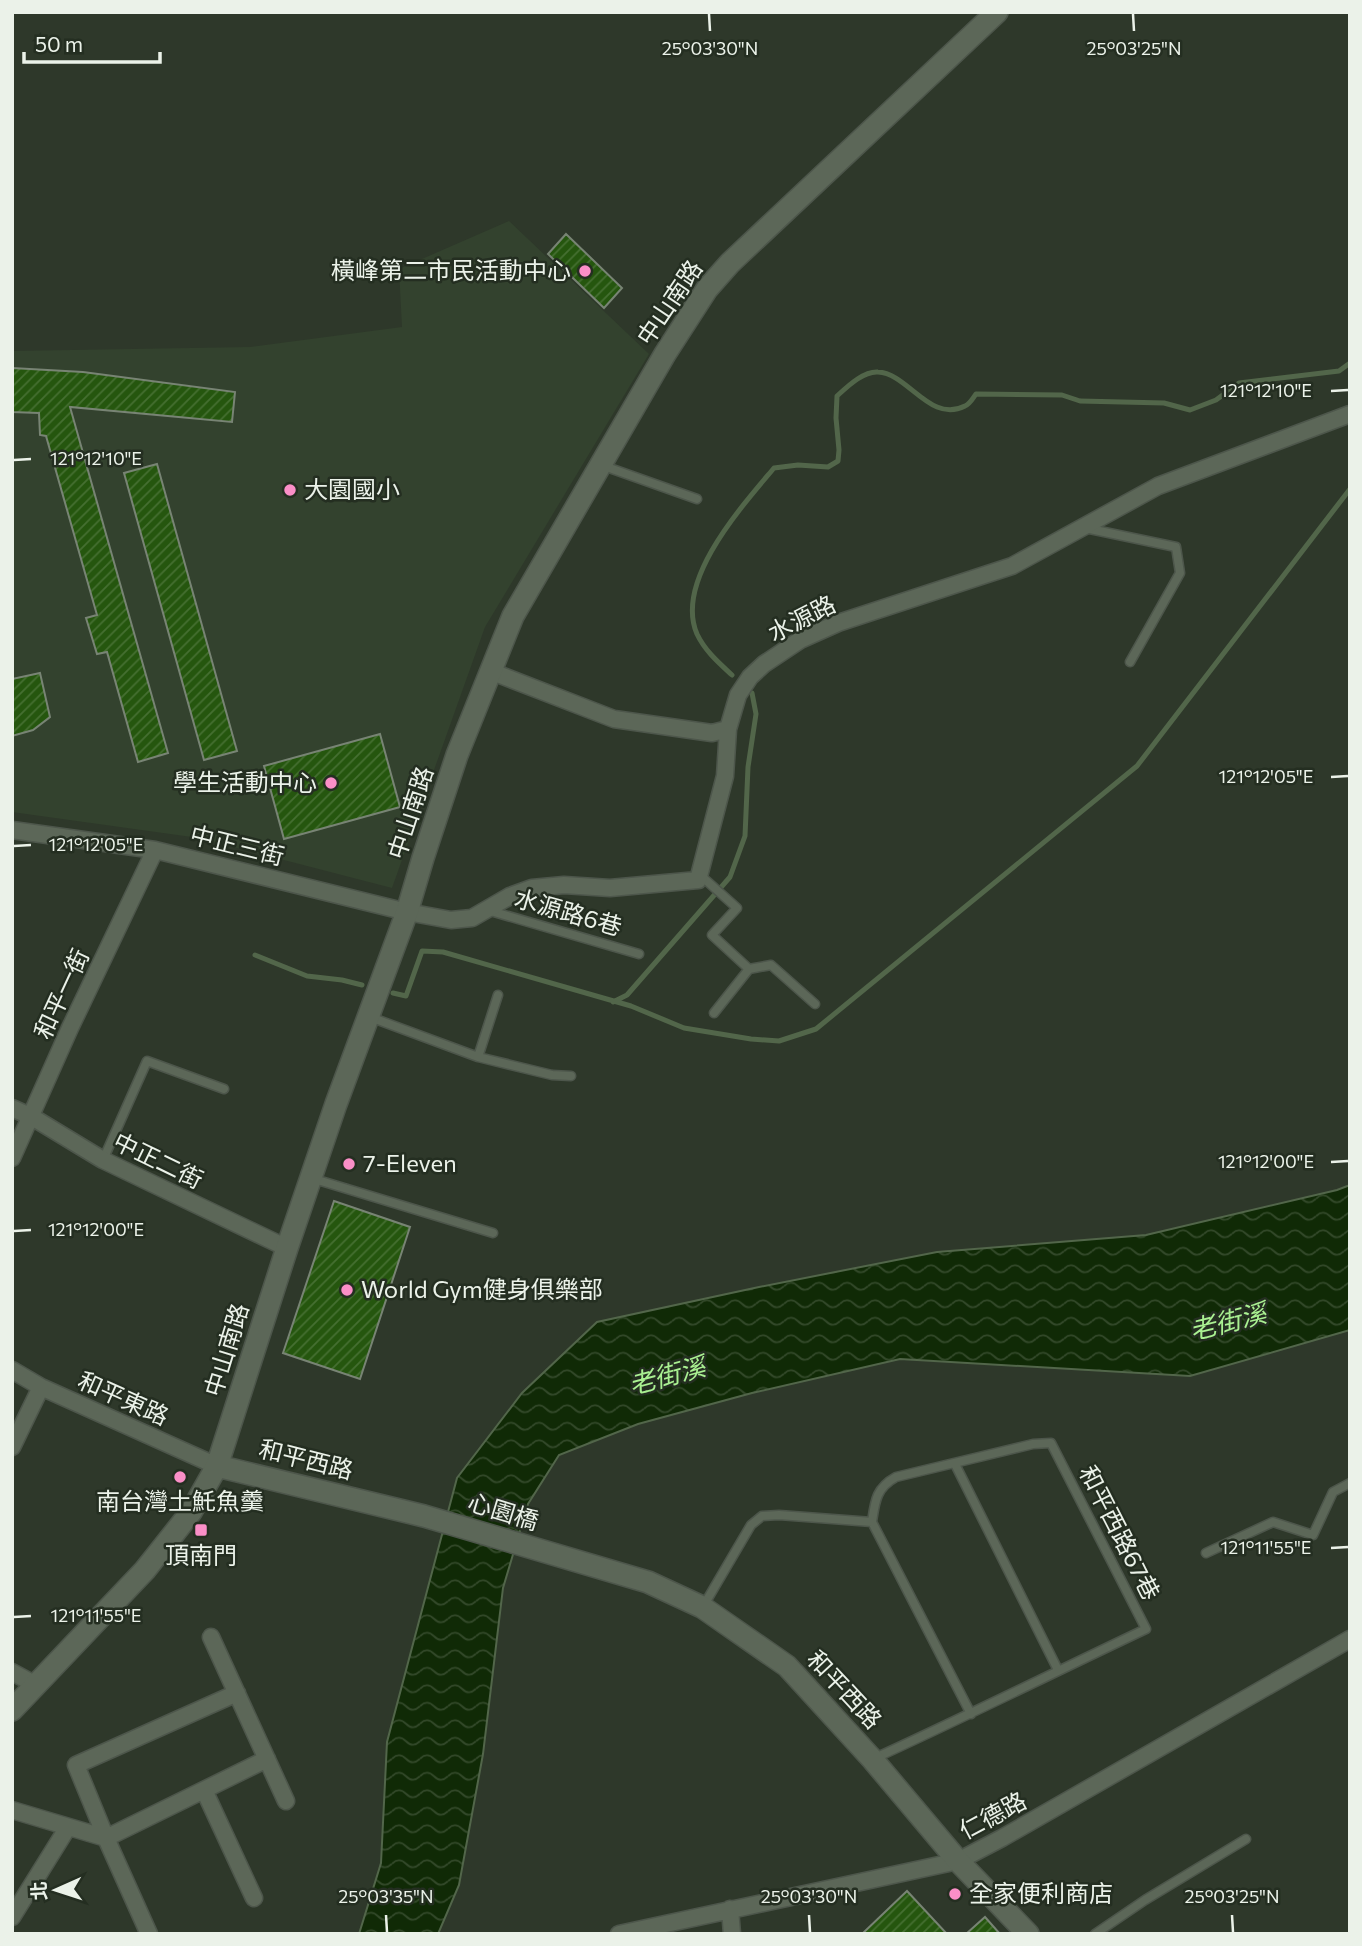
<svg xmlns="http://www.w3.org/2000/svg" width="1362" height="1946" font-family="Commissioner,'Noto Sans TC',sans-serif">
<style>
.built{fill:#33422e}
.water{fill:url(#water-waves);stroke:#52664a;stroke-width:2}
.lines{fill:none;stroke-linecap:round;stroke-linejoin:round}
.stream{stroke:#52664a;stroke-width:5}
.building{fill:url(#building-hatch);stroke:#788474;stroke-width:2}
.lane-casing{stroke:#4d564b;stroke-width:11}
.street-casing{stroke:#4d564b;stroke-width:19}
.secondary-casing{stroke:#4d564b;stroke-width:24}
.lane{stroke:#5c6758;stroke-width:8}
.street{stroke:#5c6758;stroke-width:16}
.secondary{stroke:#5c6758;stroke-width:21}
.ticks{fill:none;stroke:#ebf2e9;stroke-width:2.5}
.poi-dot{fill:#fa8fc7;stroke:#242e21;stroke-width:2.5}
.labels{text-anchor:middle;stroke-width:5;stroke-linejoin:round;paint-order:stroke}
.poi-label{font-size:24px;fill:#ebf2e9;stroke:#242e21;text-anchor:start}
.street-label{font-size:24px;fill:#ebf2e9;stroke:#242e21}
.water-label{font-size:26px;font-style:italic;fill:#aaf192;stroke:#242e21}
.ticks-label{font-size:18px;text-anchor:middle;fill:#ebf2e9;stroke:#242e21;stroke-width:5;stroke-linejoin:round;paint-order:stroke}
</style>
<defs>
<pattern id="water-waves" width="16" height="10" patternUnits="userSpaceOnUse" patternTransform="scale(1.75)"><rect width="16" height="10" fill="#102a06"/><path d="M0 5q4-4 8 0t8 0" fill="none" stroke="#33492a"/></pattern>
<pattern id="building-hatch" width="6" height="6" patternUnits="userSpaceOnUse" patternTransform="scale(1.75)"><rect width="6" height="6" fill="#25560e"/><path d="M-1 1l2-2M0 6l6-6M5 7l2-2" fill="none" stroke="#456f31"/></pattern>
</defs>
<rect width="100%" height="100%" fill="#2e382a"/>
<!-- built -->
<path class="built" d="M509,221L649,354L485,627L392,888L199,838L12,812V351L250,347L402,327L399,269Z"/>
<!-- water -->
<path class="water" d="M1350,1185V1330L1190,1376L900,1359L752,1393L638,1424L559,1455L528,1504L503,1588L483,1754L459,1885L438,1934H359L381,1863L387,1742L457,1478L522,1393L597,1322L759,1287L937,1252L1146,1235L1337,1190Z"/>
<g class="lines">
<!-- stream -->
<path class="stream" d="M732,675C719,663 705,651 697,634C674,581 742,506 774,468L798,465L828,467L838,461L839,450L836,418L837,396C847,387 863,371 878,372C908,373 930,424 965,406C970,404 973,398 976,394L1062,395L1080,401L1164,403L1190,410L1216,400L1239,383L1339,371L1350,363
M255,955L307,976L342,980L362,985
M393,993L406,996L422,951L443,952L631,1006L684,1028L751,1039L779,1041L816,1029L1137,766L1350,489
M613,1002L627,995L730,877L745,836L748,767L756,714L752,693"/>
</g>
<!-- building -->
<path class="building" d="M566,234L622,288L604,308L548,254Z
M12,368L83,372L235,392L232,422L70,407L168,753L138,762L107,652L97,654L86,618L97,615L46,436L40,435L39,413L12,412Z
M157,464L237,751L204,760L124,473Z
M40,673L50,717L33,730L12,736V679Z
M380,734L400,807L284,839L264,766Z
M334,1201L410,1227L360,1379L283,1353Z
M907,1891L947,1934H862Z
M985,1917L1000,1934H966Z"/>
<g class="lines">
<!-- lane casing -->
<g class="lane-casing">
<path id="lane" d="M601,465L697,499
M1085,528L1176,547L1180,573L1130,662
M699,874L737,908L712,935L749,969L771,965L815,1004
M487,910L639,954
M714,1013L749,969
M370,1017L478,1057L552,1075L571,1076
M478,1057L498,995
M103,1160L147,1061L224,1089
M311,1178L493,1233
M955,1464L1058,1670
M872,1522C875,1501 876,1488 896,1477L1033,1444L1051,1443L1146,1629C1055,1672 965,1717 873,1759
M872,1522L971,1714
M1206,1553L1273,1522L1313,1535L1333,1492L1350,1483
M704,1605L751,1525L762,1516L779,1515L872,1522
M1095,1934L1145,1900L1246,1839"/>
</g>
<!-- street casing -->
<g class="street-casing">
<path id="street" d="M490,671L614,719L712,733L728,729
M12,830L155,850L407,912L451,920L472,918L510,896L532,888L564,885L610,888L698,880L725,776L728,729L738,695L750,677L764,664L800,640L838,623L1012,566L1158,486L1350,414
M12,1108L32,1117L103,1160L287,1248
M12,1158L70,1028L155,850
M12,1370L41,1387L217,1466
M12,1447L41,1387
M211,1637L286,1801
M12,1672L36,1685
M237,1693L76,1765L106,1838L267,1759
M204,1790L254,1898
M12,1810L106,1838L149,1934
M730,1909L732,1934
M12,1917L68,1827
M619,1934L958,1861L1002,1838L1350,1639"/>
</g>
<!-- secondary casing -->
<g class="secondary-casing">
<path id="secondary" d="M217,1466L424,1516L648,1582L702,1607L787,1666L873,1760L958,1861L1028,1934
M12,1710L145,1570L191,1512L217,1466L287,1248L336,1104L407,912L423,858L457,755L513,616L665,354L707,289L730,263L997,12"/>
</g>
<!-- lane -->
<use href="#lane" class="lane"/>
<!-- street -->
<use href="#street" class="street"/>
<!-- secondary -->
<use href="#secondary" class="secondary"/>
</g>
<!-- ticks -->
<path class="ticks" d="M709,14L710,31M1133,14L1134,31M1331,391L1348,390M14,460L31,459M1331,777L1348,776M14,846L31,845M1331,1162L1348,1161M14,1231L31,1230M1331,1548L1348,1547M14,1617L31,1616M386,1915L387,1932M809,1915L810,1932M1232,1915L1233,1932"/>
<!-- markers -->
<g class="poi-dot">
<circle cx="585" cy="271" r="7"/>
<circle cx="290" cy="490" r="7"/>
<circle cx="331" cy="783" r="7"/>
<circle cx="349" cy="1164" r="7"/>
<circle cx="347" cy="1290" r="7"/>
<circle cx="180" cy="1477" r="7"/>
<rect x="194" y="1523" width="14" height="14" rx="3.5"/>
<circle cx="955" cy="1894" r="7"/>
</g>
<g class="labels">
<!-- poi labels -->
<g class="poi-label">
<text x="571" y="279" text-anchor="end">橫峰第二市民活動中心</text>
<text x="304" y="498">大園國小</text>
<text x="317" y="791" text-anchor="end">學生活動中心</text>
<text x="363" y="1172">7-Eleven</text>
<text x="361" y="1298">World Gym健身俱樂部</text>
<text x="180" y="1510" text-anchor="middle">南台灣土魠魚羹</text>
<text x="201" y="1564" text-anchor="middle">頂南門</text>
<text x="969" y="1902">全家便利商店</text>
</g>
<!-- street labels -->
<g class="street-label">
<text transform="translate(670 303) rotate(-56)" y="8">中山南路</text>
<text transform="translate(802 619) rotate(-27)" y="8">水源路</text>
<text transform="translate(411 813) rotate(-72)" y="8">中山南路</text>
<text transform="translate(237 846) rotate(14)" y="8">中正三街</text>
<text transform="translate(568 913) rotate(16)" y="8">水源路6巷</text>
<text transform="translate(62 994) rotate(-65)" y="8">和平一街</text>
<text transform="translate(158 1161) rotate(26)" y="8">中正二街</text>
<text transform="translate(227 1350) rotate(-73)" y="8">中山南路</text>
<text transform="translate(123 1399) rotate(24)" y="8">和平東路</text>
<text transform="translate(306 1460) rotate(14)" y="8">和平西路</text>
<text transform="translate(503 1512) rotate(17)" y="8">心園橋</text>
<text transform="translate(1119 1533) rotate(63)" y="8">和平西路67巷</text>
<text transform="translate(844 1690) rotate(47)" y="8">和平西路</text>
<text transform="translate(993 1816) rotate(-28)" y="8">仁德路</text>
</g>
<!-- water labels -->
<g class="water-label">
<text transform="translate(1228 1322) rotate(-14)" y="9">老街溪</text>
<text transform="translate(667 1376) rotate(-15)" y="9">老街溪</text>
</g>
</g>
<g class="ticks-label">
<text x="710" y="55">25°03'30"N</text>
<text x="1134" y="55">25°03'25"N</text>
<text x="1266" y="397">121°12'10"E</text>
<text x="96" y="465">121°12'10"E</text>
<text x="1266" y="783">121°12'05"E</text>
<text x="96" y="851">121°12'05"E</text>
<text x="1266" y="1168">121°12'00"E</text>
<text x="96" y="1236">121°12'00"E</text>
<text x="1266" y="1554">121°11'55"E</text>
<text x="96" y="1622">121°11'55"E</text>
<text x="386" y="1903">25°03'35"N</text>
<text x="809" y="1903">25°03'30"N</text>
<text x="1232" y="1903">25°03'25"N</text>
</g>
<!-- border -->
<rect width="1362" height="1946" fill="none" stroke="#ebf2e9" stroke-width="28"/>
<!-- north arrow -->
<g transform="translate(56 1890) rotate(267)" stroke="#242e21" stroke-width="5" paint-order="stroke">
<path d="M0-5L12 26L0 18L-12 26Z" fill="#ebf2e9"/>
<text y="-10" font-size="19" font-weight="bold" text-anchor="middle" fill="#ebf2e9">北</text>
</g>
<!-- scale -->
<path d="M24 52v10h136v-10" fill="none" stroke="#ebf2e9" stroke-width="3.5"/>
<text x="35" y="52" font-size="21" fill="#ebf2e9" stroke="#242e21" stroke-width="5" paint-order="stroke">50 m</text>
</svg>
